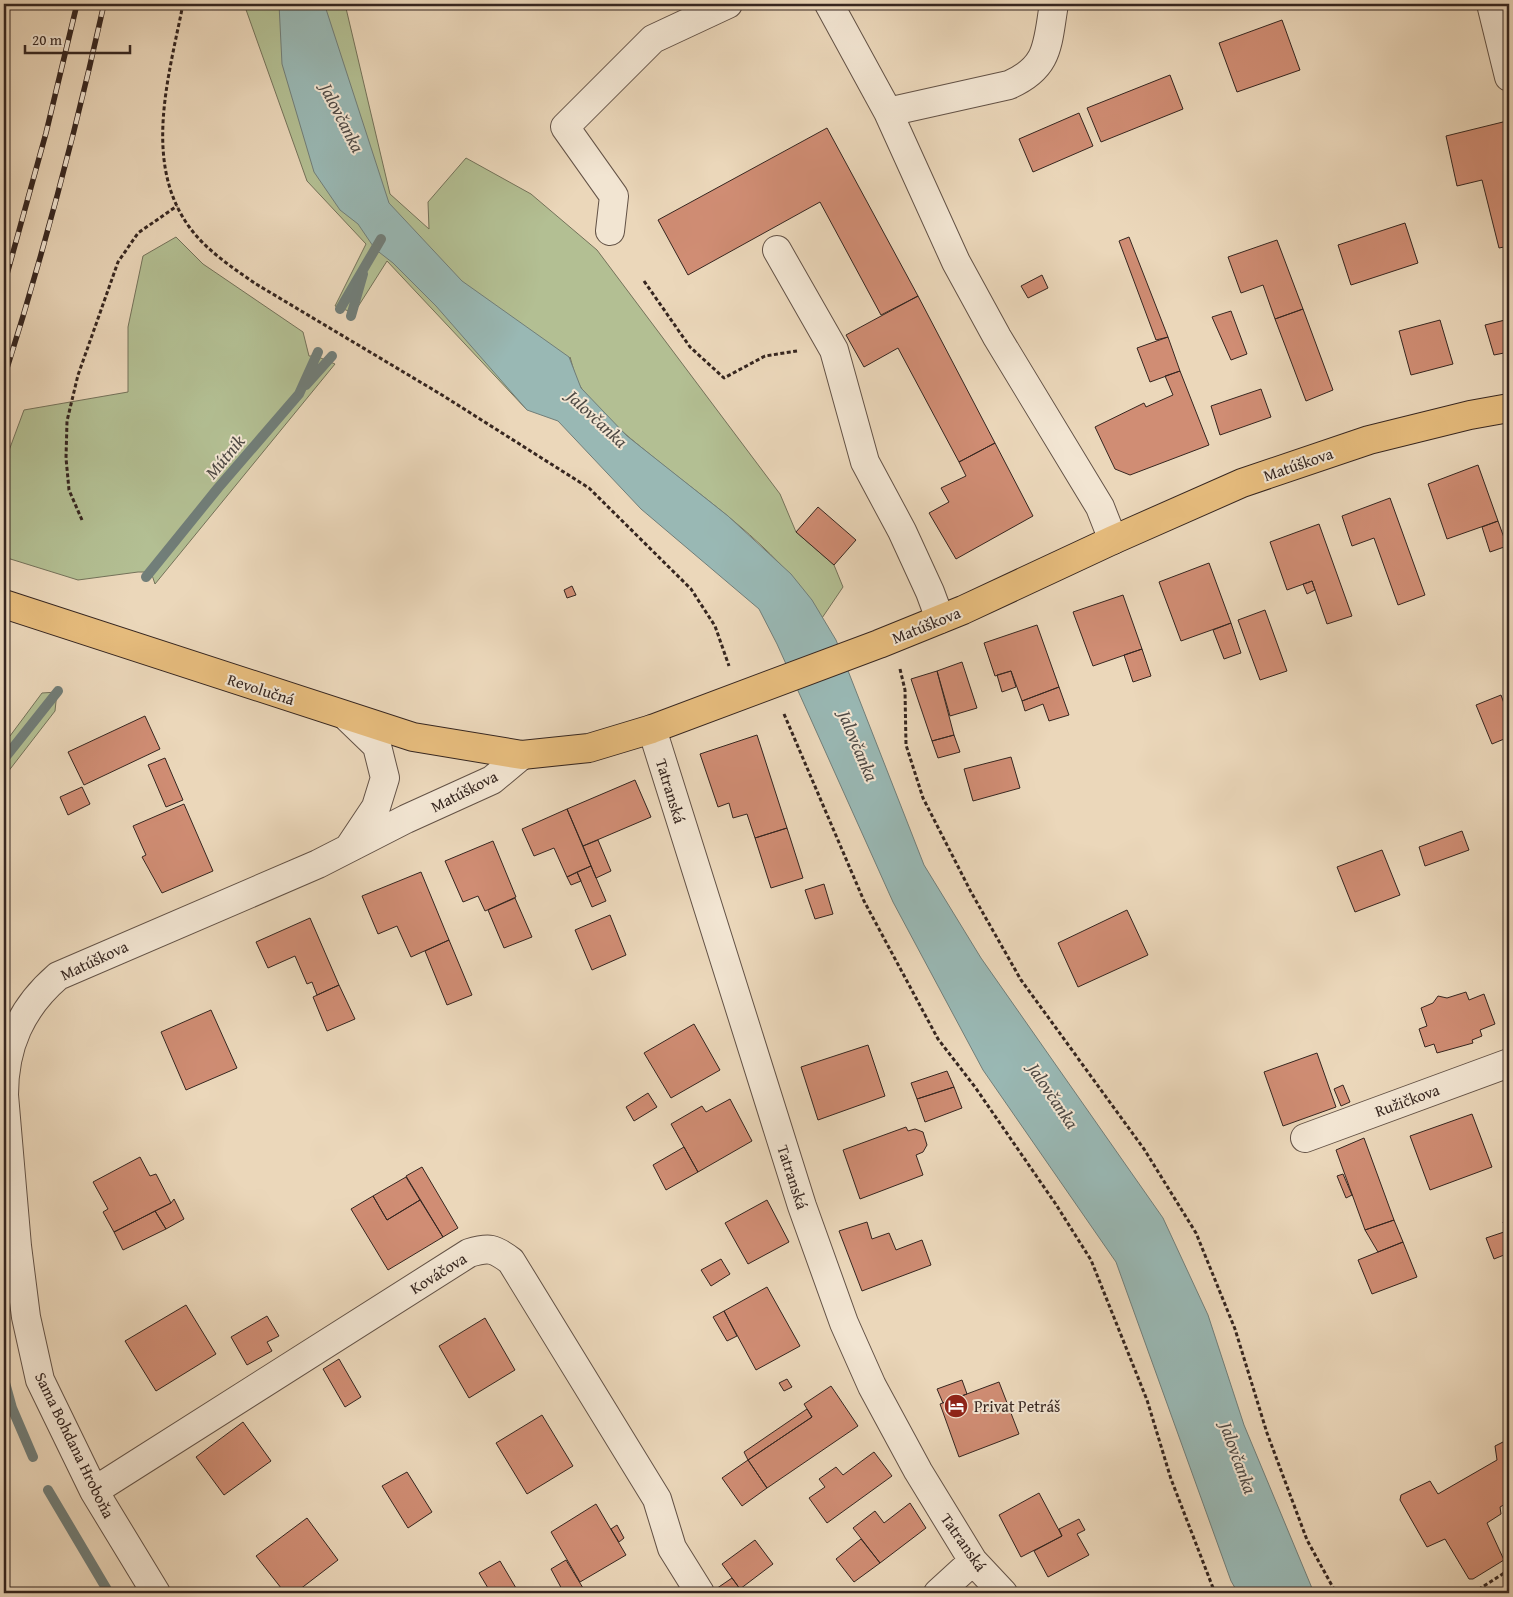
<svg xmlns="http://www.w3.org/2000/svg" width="1513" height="1597" font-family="'Gentium Book Plus',serif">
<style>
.green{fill:#b3bf93;stroke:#74725a}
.water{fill:#99b8b4;stroke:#717e79}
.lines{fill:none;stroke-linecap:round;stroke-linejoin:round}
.stream{stroke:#717e79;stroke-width:10}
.building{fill:#d08d74;stroke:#362620}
.minor-casing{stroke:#635246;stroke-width:30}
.major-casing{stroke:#362620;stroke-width:30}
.path{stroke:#362620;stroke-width:3;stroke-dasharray:4 2.5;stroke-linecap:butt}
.minor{stroke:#f2e5d2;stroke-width:28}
.major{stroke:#e6bc7d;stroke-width:28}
.rail-casing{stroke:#362620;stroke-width:5.5}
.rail{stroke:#f2e5d2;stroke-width:4;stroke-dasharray:11;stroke-linecap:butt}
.labels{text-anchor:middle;stroke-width:4;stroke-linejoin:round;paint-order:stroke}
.street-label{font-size:16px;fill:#362620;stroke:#f2e5d2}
.poi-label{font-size:16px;fill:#362620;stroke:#f2e5d2;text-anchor:start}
.water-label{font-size:18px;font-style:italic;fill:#4f4a45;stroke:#f2e5d2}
</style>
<rect width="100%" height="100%" fill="#ebd7ba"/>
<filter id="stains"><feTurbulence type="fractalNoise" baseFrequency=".004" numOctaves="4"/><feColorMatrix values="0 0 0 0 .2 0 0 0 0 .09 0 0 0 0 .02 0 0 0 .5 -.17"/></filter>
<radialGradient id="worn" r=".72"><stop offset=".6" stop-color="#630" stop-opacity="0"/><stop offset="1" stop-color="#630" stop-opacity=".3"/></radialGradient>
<!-- green -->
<path class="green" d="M244,4H345L390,194L429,229L428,202L466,158L531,194L597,250L780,494L796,532L834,565L843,587L822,618C784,555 720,510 663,465C635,442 604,419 582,389C576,381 573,367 570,357L527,410L387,261L354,313L335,306L366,244L307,181Z
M176,237L203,264L303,332L309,356H316L335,364L155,584L151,572H138L78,580L4,557V464L24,410L128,392V327L143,256Z
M57,692L55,711L4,777V744L42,693Z"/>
<!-- water -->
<path class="water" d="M279,4H326V9L389,203L462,281L569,357L581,388L627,436L728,516L791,574L812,600L836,640L924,865L981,958L1163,1218L1208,1315L1244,1425L1314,1593H1238L1231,1581L1116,1262L983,1070L893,902L777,644L759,609L641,509L558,421L527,410L436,306L393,263L375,249L358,224L340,210L314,172L282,64Z"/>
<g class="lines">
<!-- stream -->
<path class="stream" d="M340,309L381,239
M351,316L363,274
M306,385L332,356
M146,577L218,488L299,394L318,352
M4,759L58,691
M4,1379L12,1408L33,1457
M48,1490L109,1593"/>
</g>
<!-- building -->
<path class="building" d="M1282,20L1300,70L1237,92L1219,43Z
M1170,75L1183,109L1101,142L1087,108Z
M1079,113L1093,146L1033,172L1019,139Z
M1507,121L1509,129V246L1499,248L1482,180L1457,186L1446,136Z
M827,128L918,296L881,315L820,202L688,275L658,220Z
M1405,223L1418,263L1351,285L1338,245Z
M1129,237L1168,337L1156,340L1119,241Z
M1277,240L1303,309L1275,319L1263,285L1241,293L1228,257Z
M1042,275L1048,288L1028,298L1021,286Z
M918,296L995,443L959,462L898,348L864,367L846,335Z
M1303,309L1333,390L1306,401L1275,319Z
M1231,311L1247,354L1231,360L1212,317Z
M1509,319V352L1494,355L1485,325Z
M1440,320L1453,364L1411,375L1399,331Z
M1168,337L1180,371L1150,382L1137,348Z
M1180,371L1209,445L1130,475L1115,469L1095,427L1144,403L1146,407L1173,395L1165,376Z
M1261,389L1271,417L1220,435L1211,406Z
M995,443L1033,516L956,559L929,513L949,502L941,488L966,476L959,462Z
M1478,465L1498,521L1447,539L1428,484Z
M1390,498L1425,595L1398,605L1374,538L1352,546L1342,516Z
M818,507L856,540L834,565L796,532Z
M1498,521L1507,546L1490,552L1482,527Z
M1319,524L1352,616L1327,624L1312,581L1287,590L1270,542Z
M1209,563L1231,623L1181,641L1159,582Z
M1312,581L1315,590L1307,594L1303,584Z
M572,586L576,595L567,598L564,590Z
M1123,595L1142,649L1093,666L1073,612Z
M1265,610L1287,671L1260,680L1238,620Z
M1231,623L1241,653L1224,659L1213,630Z
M1037,625L1059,687L1022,701L1011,671L995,676L984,643Z
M1142,649L1151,676L1133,682L1124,655Z
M962,662L977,708L950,716L937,671Z
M937,671L954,735L932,741L911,679Z
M1011,671L1016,687L1002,692L997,675Z
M1059,687L1069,715L1049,721L1043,704L1025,711L1022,701Z
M1501,695L1509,717V737L1492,744L1476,705Z
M145,716L160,749L84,785L68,752Z
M757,735L787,828L755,838L747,814L733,818L729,803L718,807L700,754Z
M954,735L960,752L938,758L932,741Z
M1011,757L1020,788L973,801L964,769Z
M165,758L183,800L166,807L148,765Z
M635,780L651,817L583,846L567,809Z
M82,787L90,804L68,815L60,797Z
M184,804L213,871L162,893L142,857L146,855L133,826Z
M567,809L591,866L567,877L554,848L534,856L522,829Z
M787,828L803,878L771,888L755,838Z
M1462,831L1469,850L1425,866L1419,847Z
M598,840L611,871L596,878L583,846Z
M493,841L516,897L485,911L478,896L463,902L445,861Z
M1382,850L1400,895L1355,912L1337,867Z
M591,866L606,901L592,907L577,872Z
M421,872L449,940L411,957L397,926L378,934L362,896Z
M577,872L581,881L571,885L567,877Z
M824,884L833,914L815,919L805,890Z
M515,898L532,937L504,948L488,910Z
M1127,910L1148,955L1078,987L1058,943Z
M610,915L626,955L592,970L575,930Z
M310,918L339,985L317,995L312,982L307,984L295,956L268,968L256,942Z
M449,940L472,995L447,1005L425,951Z
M339,985L355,1019L327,1031L313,997Z
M1466,992L1469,1000L1484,994L1495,1024L1480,1030L1482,1036L1472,1040L1473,1043L1437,1053L1434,1044L1425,1047L1419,1029L1427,1026L1421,1008L1433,1003L1438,996L1447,998Z
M211,1010L237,1068L186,1090L161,1032Z
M694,1024L720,1070L671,1098L644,1053Z
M868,1045L885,1096L818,1120L801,1067Z
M1317,1053L1336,1107L1283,1126L1264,1072Z
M947,1071L954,1087L917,1099L911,1083Z
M1343,1085L1350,1102L1341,1106L1334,1089Z
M954,1087L962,1108L925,1122L917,1099Z
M648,1093L657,1107L634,1121L626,1107Z
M730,1099L752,1141L698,1172L671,1124L702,1106L706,1112Z
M1472,1114L1492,1167L1430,1190L1410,1136Z
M906,1127L908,1131L915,1129L923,1132L927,1145L923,1152L916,1155L923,1175L860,1199L843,1150Z
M1364,1138L1394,1220L1365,1230L1336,1150Z
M684,1147L698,1172L666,1190L653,1165Z
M140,1157L150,1176L156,1174L171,1203L114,1232L103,1212L108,1209L93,1182Z
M422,1167L458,1228L443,1237L406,1176Z
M1343,1174L1352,1195L1346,1198L1337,1176Z
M406,1177L420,1200L387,1220L373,1196Z
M373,1196L387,1220L420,1200L443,1237L388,1270L351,1209Z
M174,1199L184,1219L166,1229L155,1211L171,1203Z
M767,1200L789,1242L748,1264L725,1223Z
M155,1211L166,1229L123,1250L114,1232Z
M1394,1220L1403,1242L1378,1252L1365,1230Z
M1509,1220V1253L1494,1259L1486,1238L1507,1231L1503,1222Z
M867,1222L872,1239L889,1233L896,1250L922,1240L931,1265L862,1291L839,1231Z
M1403,1242L1417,1277L1372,1294L1358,1260Z
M721,1259L730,1274L711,1286L701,1270Z
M767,1287L800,1346L756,1370L724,1311Z
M186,1305L216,1354L156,1391L125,1341Z
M724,1311L737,1336L727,1341L713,1317Z
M267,1316L279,1336L267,1342L272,1351L247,1365L231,1337Z
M485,1318L515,1370L469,1398L439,1346Z
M339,1359L361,1397L345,1407L323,1369Z
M787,1379L792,1387L784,1391L779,1383Z
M962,1380L967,1394L943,1403L937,1389Z
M999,1382L1019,1434L959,1457L940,1404Z
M831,1386L858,1426L767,1488L748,1460L812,1417L804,1404Z
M807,1409L812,1417L748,1460L744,1452Z
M542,1415L573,1466L527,1494L496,1443Z
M243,1422L271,1461L224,1495L196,1457Z
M1509,1439V1502L1500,1507L1501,1514L1487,1523L1504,1560L1473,1579H1469L1445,1539L1427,1547L1400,1500L1401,1495L1430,1481L1438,1494L1497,1460L1495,1446Z
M874,1452L892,1476L827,1523L809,1498L825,1487L819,1479L836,1467L843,1475Z
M748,1460L767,1488L742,1506L722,1478Z
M407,1472L432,1512L408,1528L382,1486Z
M1039,1493L1062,1536L1021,1557L999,1515Z
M910,1503L926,1528L880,1563L853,1528L875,1511L884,1523Z
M596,1504L626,1555L580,1582L551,1532Z
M307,1518L338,1560L295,1593H285L256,1556Z
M1079,1519L1085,1530L1077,1534L1089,1555L1048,1577L1034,1551L1062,1536L1059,1529Z
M617,1525L624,1538L619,1542L611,1529Z
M861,1539L880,1563L854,1582L836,1559Z
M755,1540L773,1564L740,1589L722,1564Z
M566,1560L583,1588L573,1593H564L551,1569Z
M500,1561L516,1588L507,1593H491L479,1573Z
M732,1578L740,1589L734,1593H710Z"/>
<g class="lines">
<!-- minor casing -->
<g class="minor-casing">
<path id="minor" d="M829,4L888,112L956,262L997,337L1100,507L1113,540
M1491,4L1509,77
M888,112L1009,85C1050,67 1047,44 1054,4
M610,231L614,196L565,127L653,39L728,4
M777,250L834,350L865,462L902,531L930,592L940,619
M348,718L377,746L385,778L376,807L350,846
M652,729L802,1206L844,1323L872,1386L918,1471L973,1561L1003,1593
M1305,1138L1509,1063
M94,1491L469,1253C489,1247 494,1248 511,1261L657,1499L672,1548L700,1593
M156,1593L94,1491L40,1380L26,1317L17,1246L4,1095C4,1046 21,1008 58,976L318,864L406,819L492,780L522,755
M938,1593L973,1561"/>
</g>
<!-- major casing -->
<g class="major-casing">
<path id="major" d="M4,604L413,737L522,755L589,748L652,729L879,644L963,610L1113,540L1242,483L1369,440L1470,415L1509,408"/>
</g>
<!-- path -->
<path class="path" d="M183,4C169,76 142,163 190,228C207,251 233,268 256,284L442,395L589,488L691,589L715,626L729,666
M644,281L690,347L724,378L765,356L797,351
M82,520L69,490L66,458L67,421L78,375L118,262L138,233L177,206
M900,669L905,690L906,745L923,798L971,892L1021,980L1144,1149L1196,1233L1235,1329L1267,1433L1307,1540L1336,1593
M784,714L864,901L938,1039L975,1087L1055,1203L1091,1260L1147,1400L1171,1479L1215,1593
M1473,1593L1509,1570"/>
<!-- minor -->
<use href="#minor" class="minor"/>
<!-- major -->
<use href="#major" class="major"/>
<!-- rail casing -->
<g class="rail-casing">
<path id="rail" d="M4,285L46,133L77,4
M4,378C43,255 76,130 104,4"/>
</g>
<!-- rail -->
<use href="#rail" class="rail"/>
</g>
<!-- icons -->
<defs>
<g id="hotel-disc" transform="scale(1.25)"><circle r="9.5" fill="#8f2418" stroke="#f2e5d2"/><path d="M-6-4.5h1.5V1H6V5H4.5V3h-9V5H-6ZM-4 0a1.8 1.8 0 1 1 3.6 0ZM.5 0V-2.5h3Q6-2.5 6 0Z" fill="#fff"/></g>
</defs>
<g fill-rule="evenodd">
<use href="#hotel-disc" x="956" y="1406"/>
</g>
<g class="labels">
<!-- street labels -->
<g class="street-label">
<text transform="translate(1298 464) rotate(-19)" y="6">Matúškova</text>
<text transform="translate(926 625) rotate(-22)" y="6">Matúškova</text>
<text transform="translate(261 689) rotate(18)" y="6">Revolučná</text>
<text transform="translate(464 791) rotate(-27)" y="6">Matúškova</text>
<text transform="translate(671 791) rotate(73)" y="6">Tatranská</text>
<text transform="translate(94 960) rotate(-25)" y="6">Matúškova</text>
<text transform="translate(1407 1100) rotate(-20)" y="6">Ružičkova</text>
<text transform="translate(793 1177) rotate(72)" y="6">Tatranská</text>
<text transform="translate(438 1273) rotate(-32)" y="6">Kováčova</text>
<text transform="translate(75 1445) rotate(64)" y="6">Sama Bohdana Hroboňa</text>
<text transform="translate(964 1542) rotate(55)" y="6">Tatranská</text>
</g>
<!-- poi labels -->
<g class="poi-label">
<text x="974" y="1412">Privat Petráš</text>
</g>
<!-- water labels -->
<g class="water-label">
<text transform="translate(342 118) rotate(63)" y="6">Jalovčanka</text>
<text transform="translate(597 419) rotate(43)" y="6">Jalovčanka</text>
<text transform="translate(225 457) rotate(-50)" y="6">Mútnik</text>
<text transform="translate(858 746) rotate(67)" y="6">Jalovčanka</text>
<text transform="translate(1053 1096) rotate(56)" y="6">Jalovčanka</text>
<text transform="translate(1238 1458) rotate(70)" y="6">Jalovčanka</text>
</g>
</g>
<!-- margin -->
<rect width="1513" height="1597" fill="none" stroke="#ebd7ba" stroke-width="20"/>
<rect x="5" y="5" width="1503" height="1587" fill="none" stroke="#362620" stroke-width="2.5"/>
<rect x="10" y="10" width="1493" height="1577" fill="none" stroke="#362620"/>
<!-- scale -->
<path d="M25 45v8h105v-8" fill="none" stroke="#362620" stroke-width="2.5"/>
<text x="32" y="45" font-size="15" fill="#362620" stroke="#f2e5d2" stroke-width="4" paint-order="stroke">20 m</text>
<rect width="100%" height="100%" filter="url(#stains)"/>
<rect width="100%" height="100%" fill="url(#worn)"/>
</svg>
